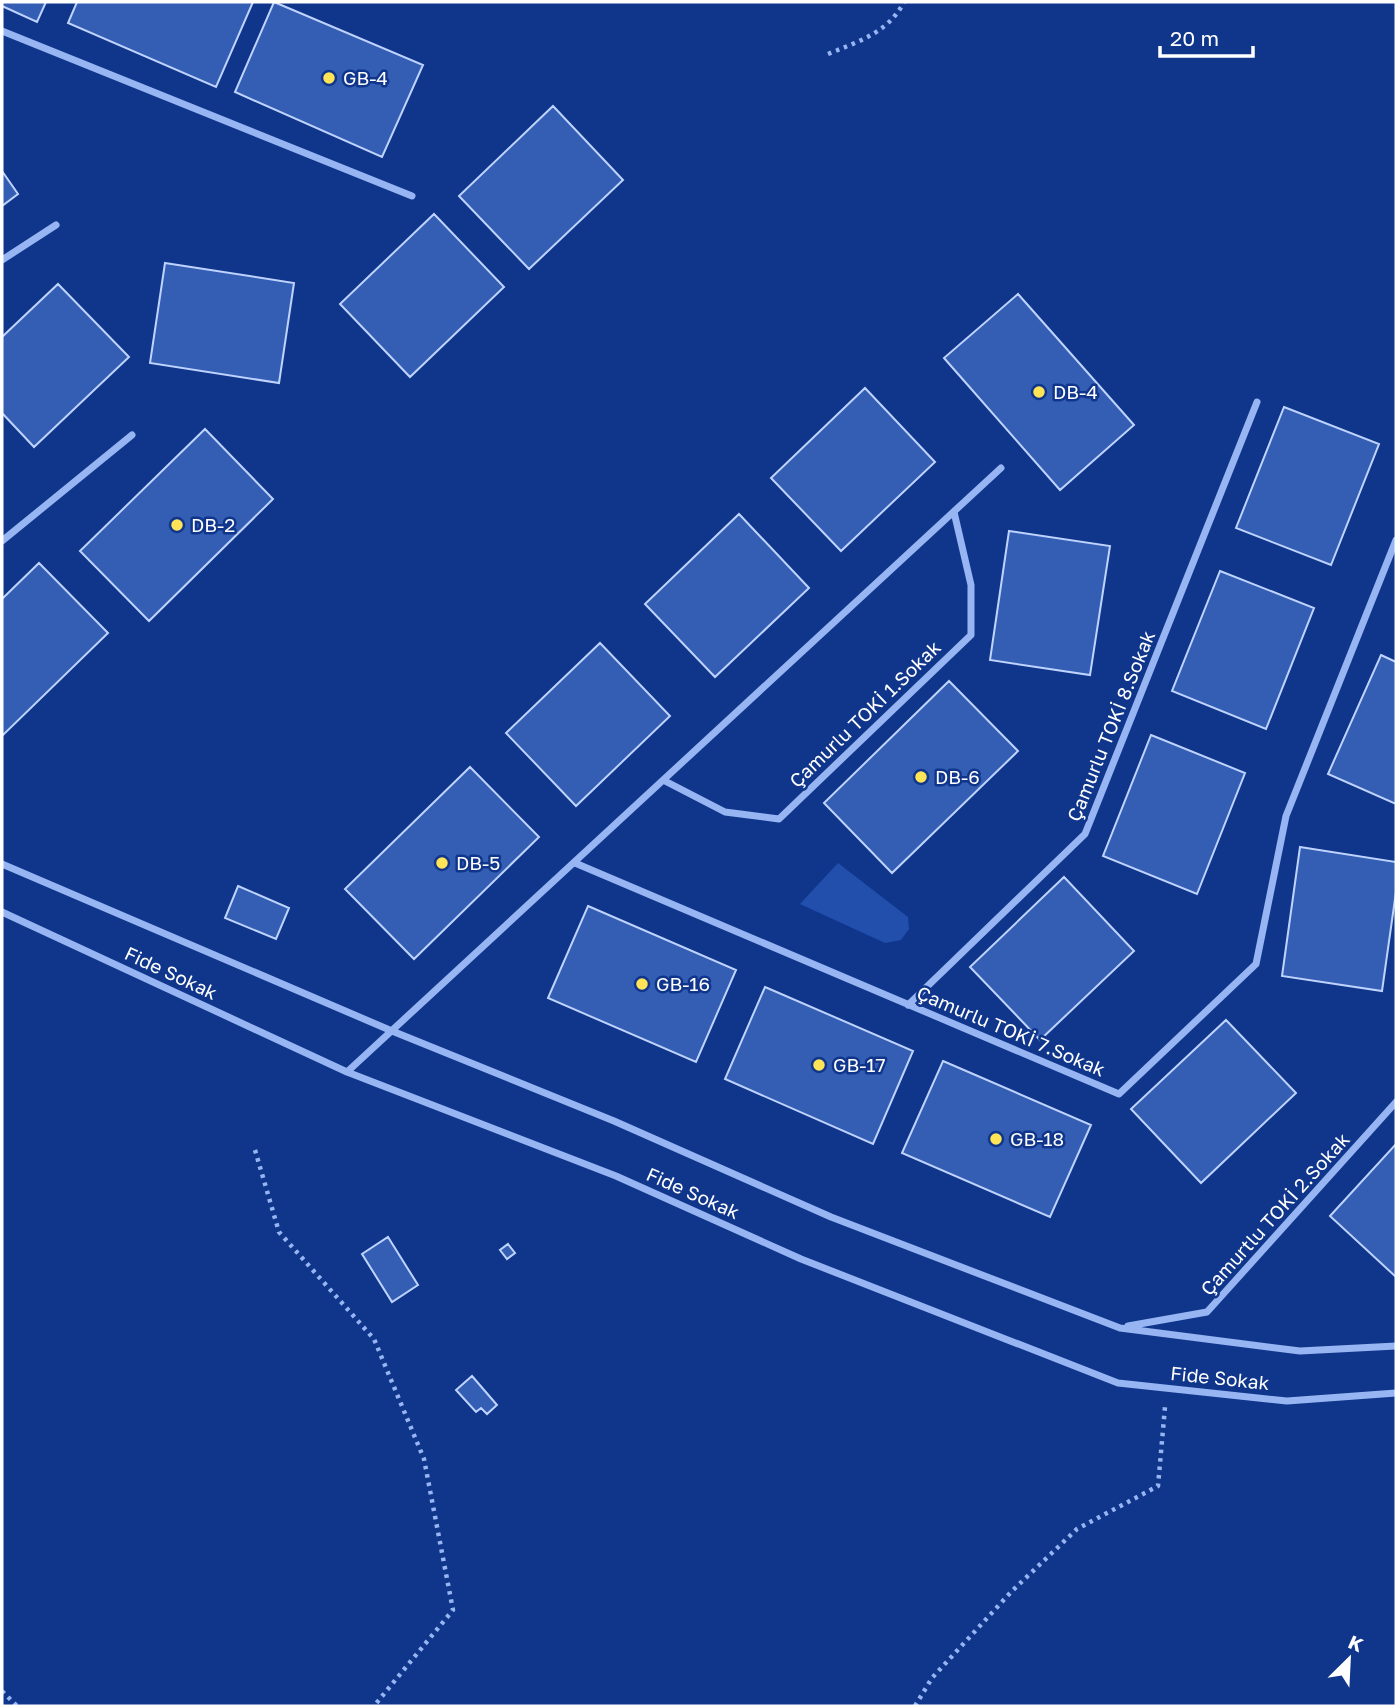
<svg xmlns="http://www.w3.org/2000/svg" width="1398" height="1708" font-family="'Golos Text',sans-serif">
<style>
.green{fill:#224eac}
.building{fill:#345db4;stroke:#bed3fd;stroke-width:2}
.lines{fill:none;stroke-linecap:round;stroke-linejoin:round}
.path{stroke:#97b5f2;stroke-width:4.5;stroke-dasharray:3.5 5;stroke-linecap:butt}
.minor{stroke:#97b5f2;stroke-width:7}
.poi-dot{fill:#ffe458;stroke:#10368c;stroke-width:2.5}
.labels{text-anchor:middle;stroke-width:5;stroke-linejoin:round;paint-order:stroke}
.poi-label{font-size:19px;fill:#fff;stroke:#10368c;text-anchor:start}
.street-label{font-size:19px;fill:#fff;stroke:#10368c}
</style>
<rect width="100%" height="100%" fill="#10368c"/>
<!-- green -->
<path class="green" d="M838,863L908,917L909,929L901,940L885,943L800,904Z"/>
<!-- building -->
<path class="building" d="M2,2H46L37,22L2,6Z
M77,2H253L216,87L68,23Z
M274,2L423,65L382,157L235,92Z
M553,106L623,180L529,269L459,196Z
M2,171L18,194L2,206Z
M434,214L504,287L410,377L340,304Z
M165,263L294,283L279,383L150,363Z
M58,284L129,357L34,447L2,413V337Z
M1018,294L1134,425L1060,490L944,358Z
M865,388L935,462L841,551L771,478Z
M1284,407L1379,444L1331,565L1236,528Z
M205,429L273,499L149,621L80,551Z
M739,514L809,588L715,677L645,604Z
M1009,531L1110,546L1090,675L990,660Z
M39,563L108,633L2,736V599Z
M1220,571L1314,608L1266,729L1172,691Z
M600,643L670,716L576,806L506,733Z
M1381,655L1396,662V804L1328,774Z
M949,681L1018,751L892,873L824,803Z
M1151,735L1245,773L1197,894L1103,856Z
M470,767L539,837L414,959L345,889Z
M1300,847L1396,862V892L1382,991L1282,976Z
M1064,877L1134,951L1040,1040L970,967Z
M238,886L289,908L276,939L225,918Z
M588,906L736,970L696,1062L548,998Z
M765,987L913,1051L873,1144L725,1079Z
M1226,1020L1296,1093L1201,1183L1131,1109Z
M943,1061L1091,1125L1050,1217L902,1153Z
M1396,1144V1277L1330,1216Z
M388,1237L418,1285L392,1302L362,1254Z
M508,1244L515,1253L507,1259L500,1250Z
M472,1376L497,1405L487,1414L481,1408L476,1412L456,1390Z"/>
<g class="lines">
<!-- path -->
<path class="path" d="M828,54C859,41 888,33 904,2
M255,1150L279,1232L374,1339L424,1459L453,1610L374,1706
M2,1691L17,1706
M915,1706L932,1678L1011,1592L1077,1529L1158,1486L1165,1407"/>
<!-- minor -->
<path class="minor" d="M2,31L412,196
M2,260L56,225
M2,541L132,435
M665,781L725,812L779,819L971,635V585L954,512
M575,863L1119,1094L1256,964L1286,816L1396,540
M2,864L392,1031L614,1121L831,1217L1120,1328L1300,1351L1396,1346
M2,912L347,1072L616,1176L801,1259L1118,1383L1287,1401L1396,1393
M908,1005L1085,834L1257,402
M347,1072L1001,468
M1128,1326L1207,1312L1396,1102"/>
</g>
<!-- markers -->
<g class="poi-dot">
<circle cx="329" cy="78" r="7"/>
<circle cx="1039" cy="392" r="7"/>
<circle cx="177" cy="525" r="7"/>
<circle cx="921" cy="777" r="7"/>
<circle cx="442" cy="863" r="7"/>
<circle cx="642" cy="984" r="7"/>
<circle cx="819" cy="1065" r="7"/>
<circle cx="996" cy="1139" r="7"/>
</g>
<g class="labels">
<!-- poi labels -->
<g class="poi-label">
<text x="343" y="85">GB-4</text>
<text x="1053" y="399">DB-4</text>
<text x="191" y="532">DB-2</text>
<text x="935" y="784">DB-6</text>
<text x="456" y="870">DB-5</text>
<text x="656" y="991">GB-16</text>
<text x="833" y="1072">GB-17</text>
<text x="1010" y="1146">GB-18</text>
</g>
<!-- street labels -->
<g class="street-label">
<text transform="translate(865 714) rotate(-44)" y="7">Çamurlu TOKİ 1.Sokak</text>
<text transform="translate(1111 726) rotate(-68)" y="7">Çamurlu TOKİ 8.Sokak</text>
<text transform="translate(171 973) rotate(25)" y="7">Fide Sokak</text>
<text transform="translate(1011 1031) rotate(23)" y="7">Çamurlu TOKİ 7.Sokak</text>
<text transform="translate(693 1193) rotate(24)" y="7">Fide Sokak</text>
<text transform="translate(1275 1214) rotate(-48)" y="7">Çamurtlu TOKİ 2.Sokak</text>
<text transform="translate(1220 1378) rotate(6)" y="7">Fide Sokak</text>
</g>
</g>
<!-- border -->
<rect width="1398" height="1708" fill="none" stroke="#ffffff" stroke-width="7"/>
<!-- north arrow -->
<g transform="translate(1349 1659) rotate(24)" stroke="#10368c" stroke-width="5" paint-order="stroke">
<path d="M0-5L12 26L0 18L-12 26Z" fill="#ffffff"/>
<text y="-10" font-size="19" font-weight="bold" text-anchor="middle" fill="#ffffff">K</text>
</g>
<!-- scale -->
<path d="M1160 46v10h93v-10" fill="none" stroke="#ffffff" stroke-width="3.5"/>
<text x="1170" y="46" font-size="21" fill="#ffffff" stroke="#10368c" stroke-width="5" paint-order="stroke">20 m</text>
</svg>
